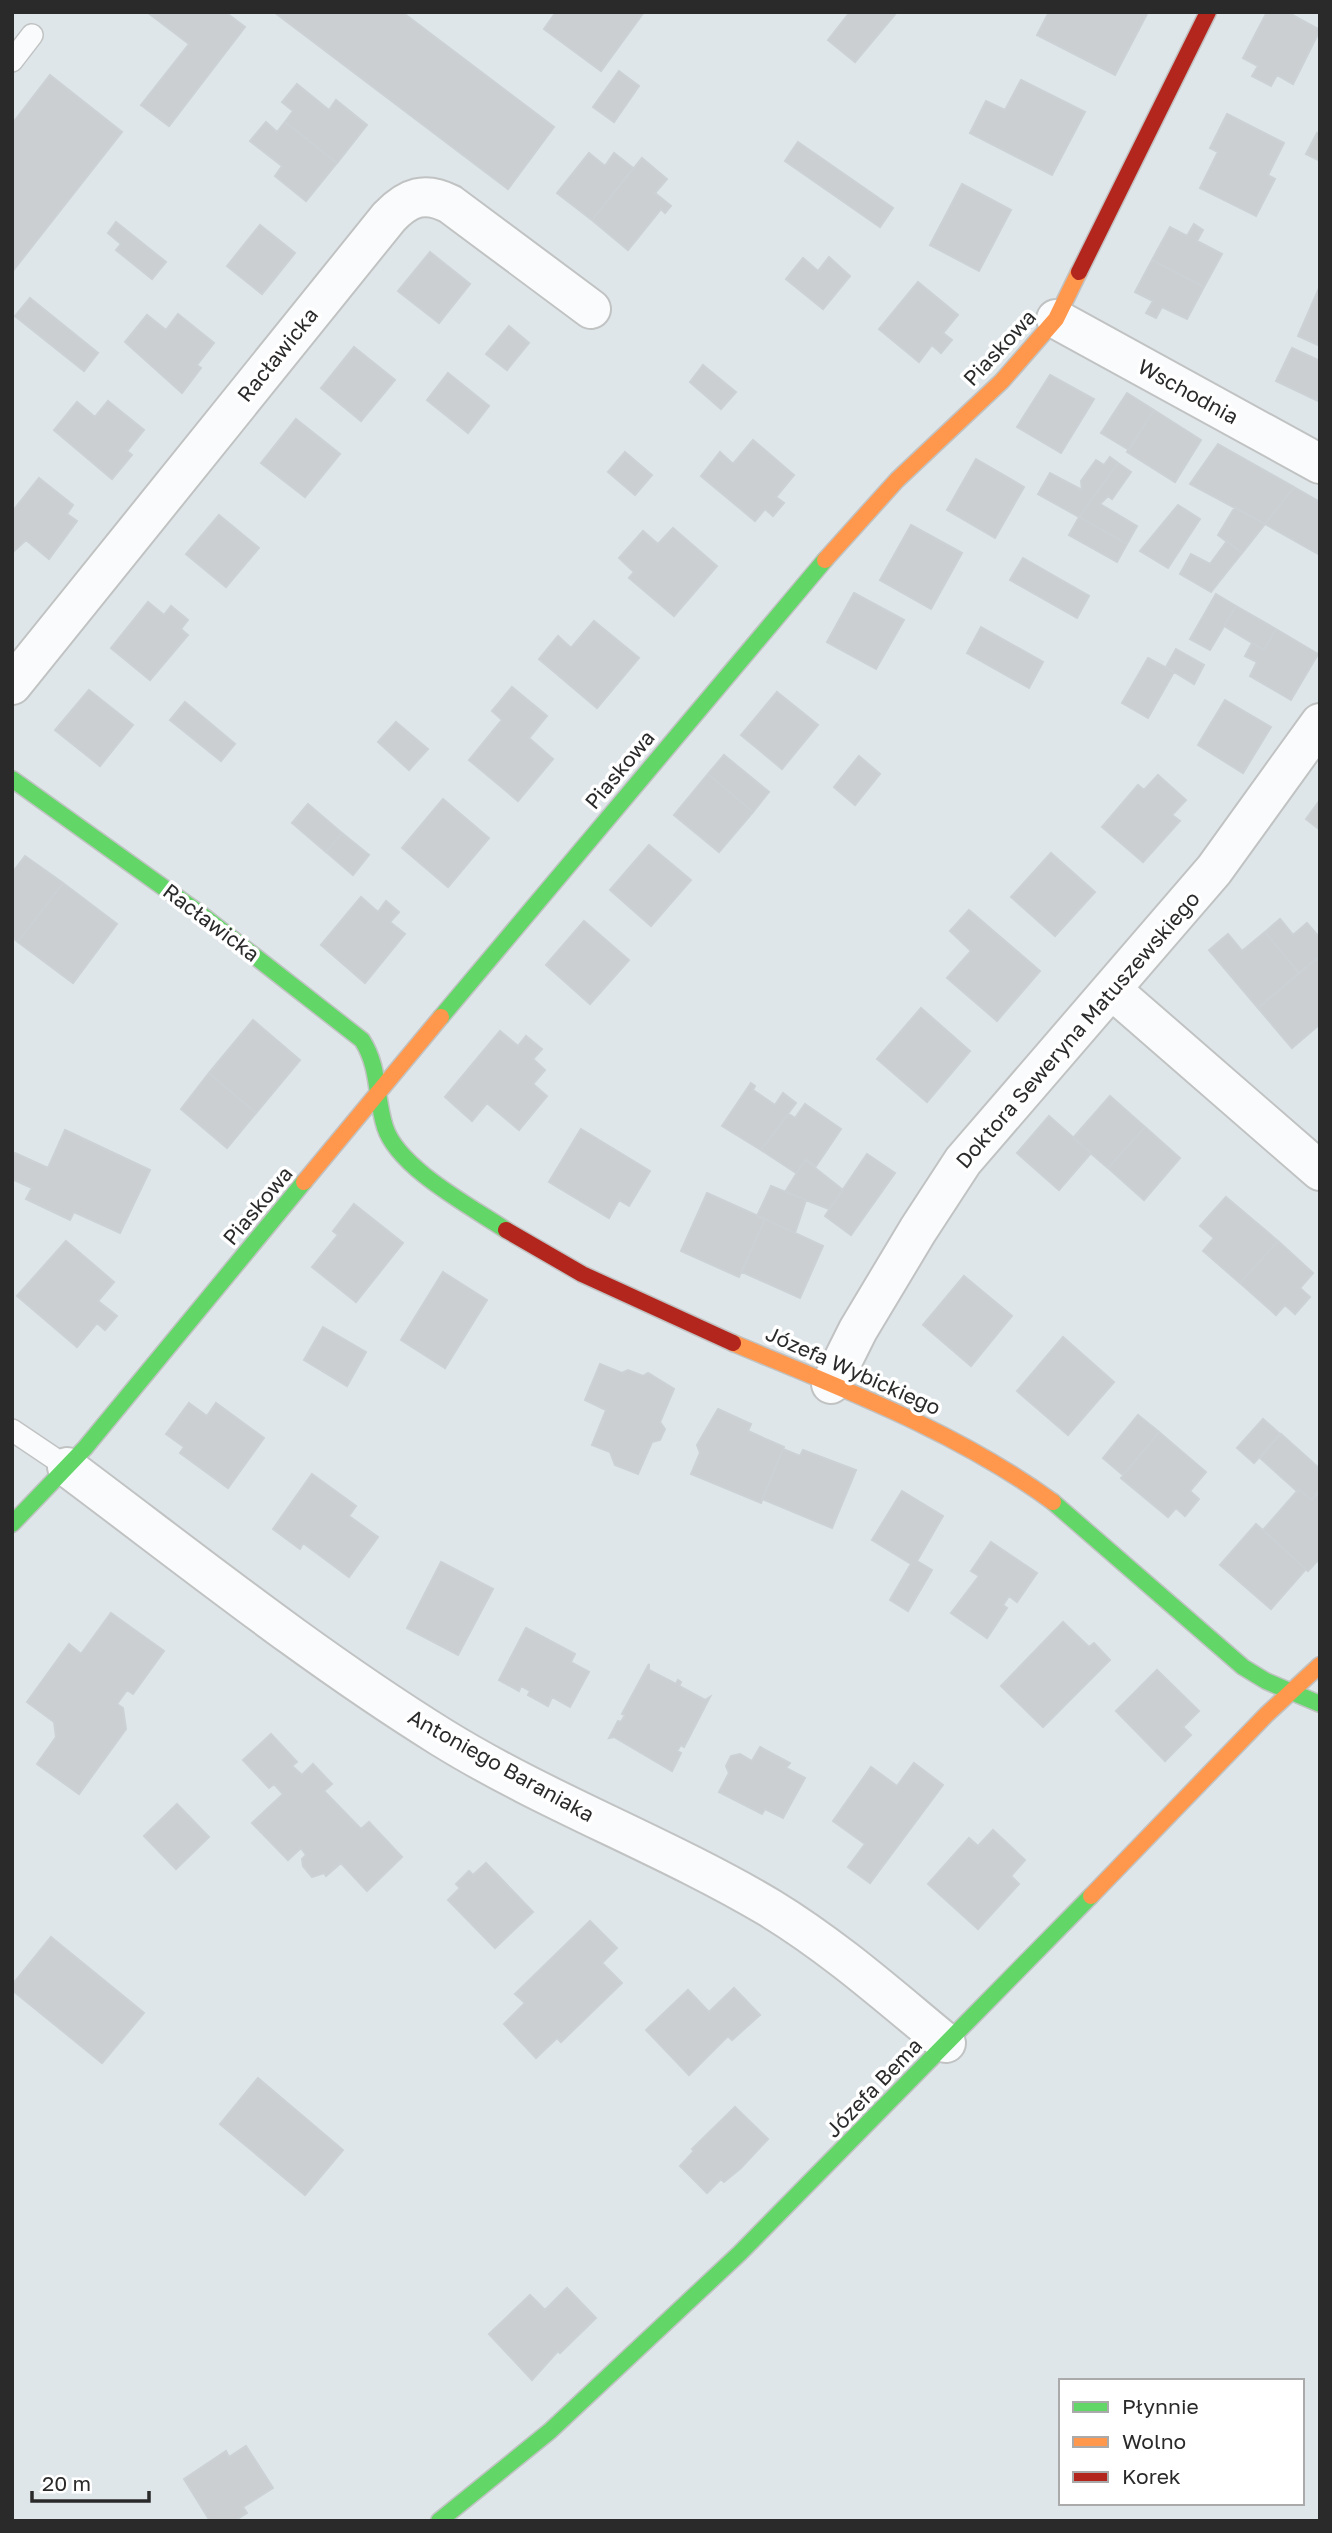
<svg xmlns="http://www.w3.org/2000/svg" width="1332" height="2533" font-family="'Golos Text',sans-serif">
<style>
.building{fill:#cbcfd2;stroke:#cbd1d5;stroke-width:2}
.lines{fill:none;stroke-linecap:round;stroke-linejoin:round}
.lane-casing{stroke:#c1c3c3;stroke-width:24}
.street-casing{stroke:#c1c3c3;stroke-width:42}
.fast-casing{stroke:#c1c3c3;stroke-width:19}
.slow-casing{stroke:#c1c3c3;stroke-width:19}
.jam-casing{stroke:#c1c3c3;stroke-width:19}
.lane{stroke:#fafbfc;stroke-width:21}
.street{stroke:#fafbfc;stroke-width:38}
.fast{stroke:#63d668;stroke-width:16}
.slow{stroke:#ff974d;stroke-width:16}
.jam{stroke:#b3261e;stroke-width:16}
.labels{text-anchor:middle;stroke-width:7;stroke-linejoin:round;paint-order:stroke}
.street-label{font-size:21px;fill:#2a2a2a;stroke:#fff}
</style>
<rect width="100%" height="100%" fill="#dfe6ea"/>
<!-- building -->
<path class="building" d="M147,12H225L245,27L169,126L141,105L189,44Z
M274,12H402L554,127L508,189Z
M556,12H644L601,71L544,29Z
M850,12H897L855,62L828,40Z
M1049,12H1148L1115,75L1037,35Z
M1267,12H1287L1320,30L1293,84L1277,75L1271,86L1252,76L1258,66L1243,58Z
M619,71L639,86L614,122L593,107Z
M50,75L122,132L12,272V124Z
M1021,80L1085,112L1052,175L970,133L986,101L1005,110Z
M297,84L329,110L336,100L367,125L337,163L285,122L293,111L282,102Z
M1227,114L1284,143L1268,175L1275,179L1256,216L1200,188L1218,152L1210,148Z
M266,122L277,132L285,122L337,163L306,201L275,176L282,166L250,141Z
M1317,133L1320,135V161L1306,154Z
M798,142L893,208L880,227L785,161Z
M589,153L605,166L614,153L633,168L592,220L557,193Z
M642,158L667,179L655,193L671,206L665,213L661,209L628,250L592,220Z
M962,184L1011,210L979,271L930,245Z
M116,222L166,262L152,279L116,250L121,244L108,233Z
M1194,224L1203,230L1197,241L1222,254L1204,287L1152,260L1170,227L1187,236Z
M260,225L295,253L262,294L227,266Z
M430,252L470,284L439,323L398,291Z
M829,257L850,276L823,309L786,279L803,258L818,271Z
M1152,260L1204,287L1187,319L1162,307L1156,318L1146,313L1153,301L1135,292Z
M918,282L958,315L943,333L952,340L941,353L932,345L919,362L879,329Z
M1320,286V346L1298,336Z
M30,298L98,353L84,371L15,316Z
M178,314L214,343L197,365L201,368L182,393L125,342L147,315L166,330Z
M509,326L529,343L507,370L486,354Z
M354,347L395,380L361,421L321,388Z
M1292,348L1320,361V402L1276,381Z
M703,365L736,392L721,409L690,382Z
M448,373L489,406L468,433L427,400Z
M1050,375L1094,399L1061,453L1017,427Z
M1127,393L1154,410L1129,450L1101,433Z
M108,401L144,430L127,451L132,455L112,479L54,430L77,402L95,417Z
M1154,410L1201,440L1175,482L1127,452Z
M296,419L340,454L305,497L261,463Z
M753,440L794,475L776,497L784,503L773,516L765,509L755,521L701,476L720,452L733,464Z
M1218,444L1294,487L1265,524L1190,484Z
M625,452L652,475L635,495L608,472Z
M1110,457L1118,463L1079,517L1038,494L1050,473L1082,490L1081,481L1096,460L1104,465Z
M976,459L1024,487L995,538L947,510Z
M1118,463L1131,472L1112,499L1108,496L1100,504L1137,526L1127,544L1079,517Z
M39,478L73,505L67,514L77,521L49,559L26,540L12,553V512Z
M1294,487L1320,502V555L1265,524Z
M1178,505L1200,519L1168,568L1140,551Z
M1235,507L1265,524L1242,553L1218,535Z
M219,515L259,548L226,587L186,554Z
M1079,517L1127,544L1117,562L1069,535Z
M911,525L962,553L931,609L880,580Z
M673,528L717,566L674,616L629,578L634,572L619,558L643,531L658,544Z
M1227,541L1242,553L1211,592L1180,574L1191,554L1210,564Z
M1023,558L1089,596L1077,618L1010,580Z
M854,593L904,620L876,669L827,642Z
M1216,594L1236,606L1210,650L1190,639Z
M148,602L164,615L171,606L188,620L181,629L188,635L150,680L111,648Z
M1236,606L1276,629L1264,650L1224,626Z
M594,621L639,658L597,708L539,659L558,636L571,648Z
M981,627L1043,662L1029,688L967,653Z
M1276,629L1318,654L1291,700L1250,676L1257,662L1245,656L1252,643L1264,650Z
M1176,649L1204,665L1194,684L1166,667Z
M1148,658L1174,672L1148,718L1122,703Z
M512,687L547,716L529,738L553,759L518,801L469,760L502,720L492,711Z
M89,690L133,725L100,766L55,730Z
M777,692L818,725L782,769L741,735Z
M1225,700L1271,727L1243,773L1198,745Z
M185,702L235,744L221,761L170,720Z
M396,722L428,749L409,770L378,742Z
M724,755L769,792L753,812L708,774Z
M859,756L880,774L855,805L834,787Z
M708,774L753,812L719,852L674,815Z
M1158,775L1186,800L1172,815L1180,821L1143,862L1102,827L1138,785L1144,790Z
M443,799L489,838L448,887L402,848Z
M1320,800V830L1306,819Z
M308,804L342,833L326,852L292,823Z
M342,833L369,855L353,875L326,852Z
M649,845L691,880L651,926L610,890Z
M1051,853L1095,892L1055,936L1011,897Z
M25,856L63,883L18,942L12,937V873Z
M63,883L117,924L73,983L18,942Z
M361,897L378,912L386,901L399,912L390,922L405,934L365,983L321,945Z
M969,910L1040,971L997,1021L947,978L971,951L950,931Z
M1280,919L1293,935L1307,923L1320,938V956L1299,973L1265,932Z
M584,921L629,960L590,1004L546,965Z
M1265,932L1299,973L1258,1008L1209,950L1228,934L1242,951Z
M1320,956V1024L1292,1048L1258,1008Z
M921,1008L970,1051L927,1102L877,1059Z
M253,1020L300,1060L256,1113L209,1073Z
M500,1031L518,1046L526,1036L542,1049L533,1059L545,1070L533,1084L547,1096L519,1130L487,1103L472,1121L445,1097Z
M209,1073L256,1113L227,1148L181,1109Z
M751,1083L755,1086L753,1090L775,1105L783,1093L796,1103L761,1150L722,1126Z
M1110,1096L1145,1127L1108,1168L1073,1138Z
M805,1104L841,1129L816,1166L806,1159L796,1173L761,1150L789,1114L795,1118Z
M1049,1116L1091,1153L1059,1190L1017,1153Z
M1145,1127L1180,1158L1144,1200L1108,1168Z
M581,1129L650,1171L629,1206L619,1200L609,1218L549,1182Z
M65,1130L150,1170L120,1233L74,1212L70,1220L26,1199L32,1188L12,1179V1156L15,1153L48,1168Z
M867,1154L895,1173L851,1235L825,1216Z
M805,1160L843,1190L829,1209L785,1192Z
M771,1186L806,1200L795,1233L757,1216Z
M707,1193L765,1219L739,1277L681,1251Z
M1226,1197L1278,1241L1240,1283L1203,1251L1214,1238L1200,1226Z
M354,1204L403,1243L356,1302L312,1267L338,1235L333,1231Z
M765,1219L823,1246L800,1298L742,1272Z
M66,1241L114,1282L98,1301L117,1316L105,1330L97,1323L77,1347L17,1296Z
M1278,1241L1313,1273L1300,1288L1310,1297L1295,1314L1285,1305L1276,1315L1240,1283Z
M443,1272L487,1300L445,1368L401,1340Z
M964,1276L1012,1316L971,1366L923,1325Z
M323,1327L366,1352L347,1386L304,1360Z
M1063,1337L1114,1382L1068,1435L1017,1391Z
M600,1364L622,1373L628,1370L643,1376L648,1373L674,1389L660,1422L665,1429L660,1440L652,1442L638,1474L615,1465L610,1452L592,1445L606,1410L585,1400Z
M189,1403L207,1416L216,1403L264,1438L228,1488L180,1453L184,1447L166,1434Z
M718,1409L751,1424L748,1431L784,1447L761,1503L691,1474L700,1453L697,1445Z
M1138,1415L1159,1432L1123,1475L1103,1458Z
M1263,1419L1280,1434L1254,1463L1237,1448Z
M1159,1432L1206,1472L1190,1491L1199,1499L1185,1516L1176,1508L1168,1517L1121,1478Z
M1281,1434L1320,1469V1489L1311,1500L1299,1489L1298,1492L1260,1458Z
M783,1449L800,1456L803,1450L856,1470L832,1528L762,1499Z
M312,1474L356,1506L349,1516L378,1537L349,1577L303,1543L300,1549L273,1529Z
M1299,1489L1311,1500L1320,1493V1558L1308,1571L1263,1530Z
M902,1491L943,1516L917,1561L932,1570L908,1611L890,1600L911,1564L872,1540Z
M1256,1524L1306,1569L1271,1609L1220,1565Z
M991,1542L1037,1573L1017,1602L1009,1596L1003,1605L1007,1608L987,1638L951,1613L979,1576L971,1571Z
M441,1562L493,1589L458,1655L407,1628Z
M111,1613L164,1651L133,1694L127,1690L117,1704L123,1708L126,1729L79,1794L37,1764L56,1737L54,1722L27,1702L69,1644L81,1654Z
M1063,1622L1089,1647L1094,1643L1110,1660L1043,1727L1001,1686Z
M526,1628L575,1654L571,1662L589,1672L570,1707L552,1697L548,1706L528,1695L530,1691L521,1686L519,1691L499,1680Z
M649,1664V1670L676,1684L678,1680L681,1682L679,1686L705,1700L710,1697L684,1747L681,1745L677,1751L681,1753L672,1771L614,1737L609,1738L618,1721L621,1722L625,1715L622,1714Z
M1157,1670L1199,1711L1183,1727L1191,1735L1165,1761L1116,1711Z
M271,1734L297,1762L292,1766L302,1775L313,1764L332,1784L324,1791L361,1829L369,1822L402,1857L367,1891L341,1863L326,1876L324,1873L312,1877L303,1866L302,1859L306,1855L301,1848L288,1860L252,1823L283,1794L274,1784L269,1788L243,1760Z
M760,1747L790,1763L786,1768L805,1778L783,1818L765,1809L762,1814L719,1792L729,1773L726,1766L731,1756L740,1754L752,1761Z
M914,1763L943,1785L870,1883L848,1867L865,1844L833,1821L871,1767L897,1786Z
M177,1804L209,1837L176,1869L144,1836Z
M993,1830L1025,1860L1011,1876L1019,1884L978,1929L928,1884L969,1838L978,1846Z
M486,1863L533,1912L495,1948L448,1900L460,1888L456,1884L469,1871L473,1875Z
M590,1921L617,1948L602,1963L622,1983L561,2042L557,2038L536,2058L504,2024L525,2003L515,1994Z
M51,1937L144,2013L102,2063L12,1990V1985Z
M734,1988L760,2015L732,2040L728,2036L689,2075L646,2030L688,1990L709,2012Z
M258,2078L343,2150L305,2195L220,2124Z
M735,2107L768,2139L741,2168L724,2182L721,2179L707,2193L680,2166L694,2151L692,2149Z
M567,2288L596,2318L560,2353L558,2351L532,2380L489,2334L530,2295L545,2310Z
M246,2446L273,2488L243,2507L247,2513L234,2521H210L184,2479L226,2451L229,2457Z"/>
<g class="lines">
<!-- lane casing -->
<g class="lane-casing">
<path id="lane" d="M12,61L32,35
M12,1430L67,1467"/>
</g>
<!-- street casing -->
<g class="street-casing">
<path id="street" d="M1056,319L1320,464
M12,685L389,217C408,197 425,191 450,204L591,309
M1112,990L1320,1171
M831,1384L858,1330L918,1230L963,1161L1214,870L1320,723
M67,1467C190,1559 311,1656 441,1737C546,1802 664,1845 770,1908C834,1947 889,1996 946,2043"/>
</g>
<!-- fast casing -->
<g class="fast-casing">
<path id="fast" d="M12,779L202,915L362,1040C380,1068 375,1096 385,1127C398,1168 470,1206 506,1230
M441,1017L825,560
M1053,1502L1243,1667L1266,1681L1320,1704
M12,1524L85,1448L304,1182
M439,2521L550,2431L740,2253L1091,1896"/>
</g>
<!-- slow casing -->
<g class="slow-casing">
<path id="slow" d="M825,560L897,480L1002,381L1056,319L1079,272
M304,1182L441,1017
M733,1343C843,1389 956,1431 1053,1502
M1091,1896L1266,1715L1320,1665"/>
</g>
<!-- jam casing -->
<g class="jam-casing">
<path id="jam" d="M1079,272L1208,12
M506,1230L582,1274L733,1343"/>
</g>
<!-- lane -->
<use href="#lane" class="lane"/>
<!-- street -->
<use href="#street" class="street"/>
<!-- fast -->
<use href="#fast" class="fast"/>
<!-- slow -->
<use href="#slow" class="slow"/>
<!-- jam -->
<use href="#jam" class="jam"/>
</g>
<g class="labels">
<!-- street labels -->
<g class="street-label">
<text transform="translate(1000 348) rotate(-47)" y="7">Piaskowa</text>
<text transform="translate(278 355) rotate(-51)" y="7">Racławicka</text>
<text transform="translate(1188 392) rotate(29)" y="7">Wschodnia</text>
<text transform="translate(620 770) rotate(-50)" y="7">Piaskowa</text>
<text transform="translate(211 923) rotate(37)" y="7">Racławicka</text>
<text transform="translate(1078 1030) rotate(-49)" y="7">Doktora Seweryna Matuszewskiego</text>
<text transform="translate(258 1206) rotate(-50)" y="7">Piaskowa</text>
<text transform="translate(853 1371) rotate(24)" y="7">Józefa Wybickiego</text>
<text transform="translate(501 1766) rotate(29)" y="7">Antoniego Baraniaka</text>
<text transform="translate(874 2088) rotate(-46)" y="7">Józefa Bema</text>
</g>
</g>
<!-- border -->
<rect width="1332" height="2533" fill="none" stroke="#2a2a2a" stroke-width="28"/>
<!-- legend -->
<rect x="1059" y="2379" width="245" height="126" fill="#ffffff" stroke="#aaaaaa" stroke-width="2"/>
<rect x="1073" y="2402" width="35" height="10" fill="#63d668" stroke="#aaaaaa" stroke-width="2"/>
<text x="1122" y="2414" font-size="21" fill="#2a2a2a">Płynnie</text>
<rect x="1073" y="2437" width="35" height="10" fill="#ff974d" stroke="#aaaaaa" stroke-width="2"/>
<text x="1122" y="2449" font-size="21" fill="#2a2a2a">Wolno</text>
<rect x="1073" y="2472" width="35" height="10" fill="#b3261e" stroke="#aaaaaa" stroke-width="2"/>
<text x="1122" y="2484" font-size="21" fill="#2a2a2a">Korek</text>
<!-- scale -->
<path d="M32 2491v10h117v-10" fill="none" stroke="#2a2a2a" stroke-width="3.5"/>
<text x="42" y="2491" font-size="21" fill="#2a2a2a" stroke="#ffffff" stroke-width="5" paint-order="stroke">20 m</text>
</svg>
